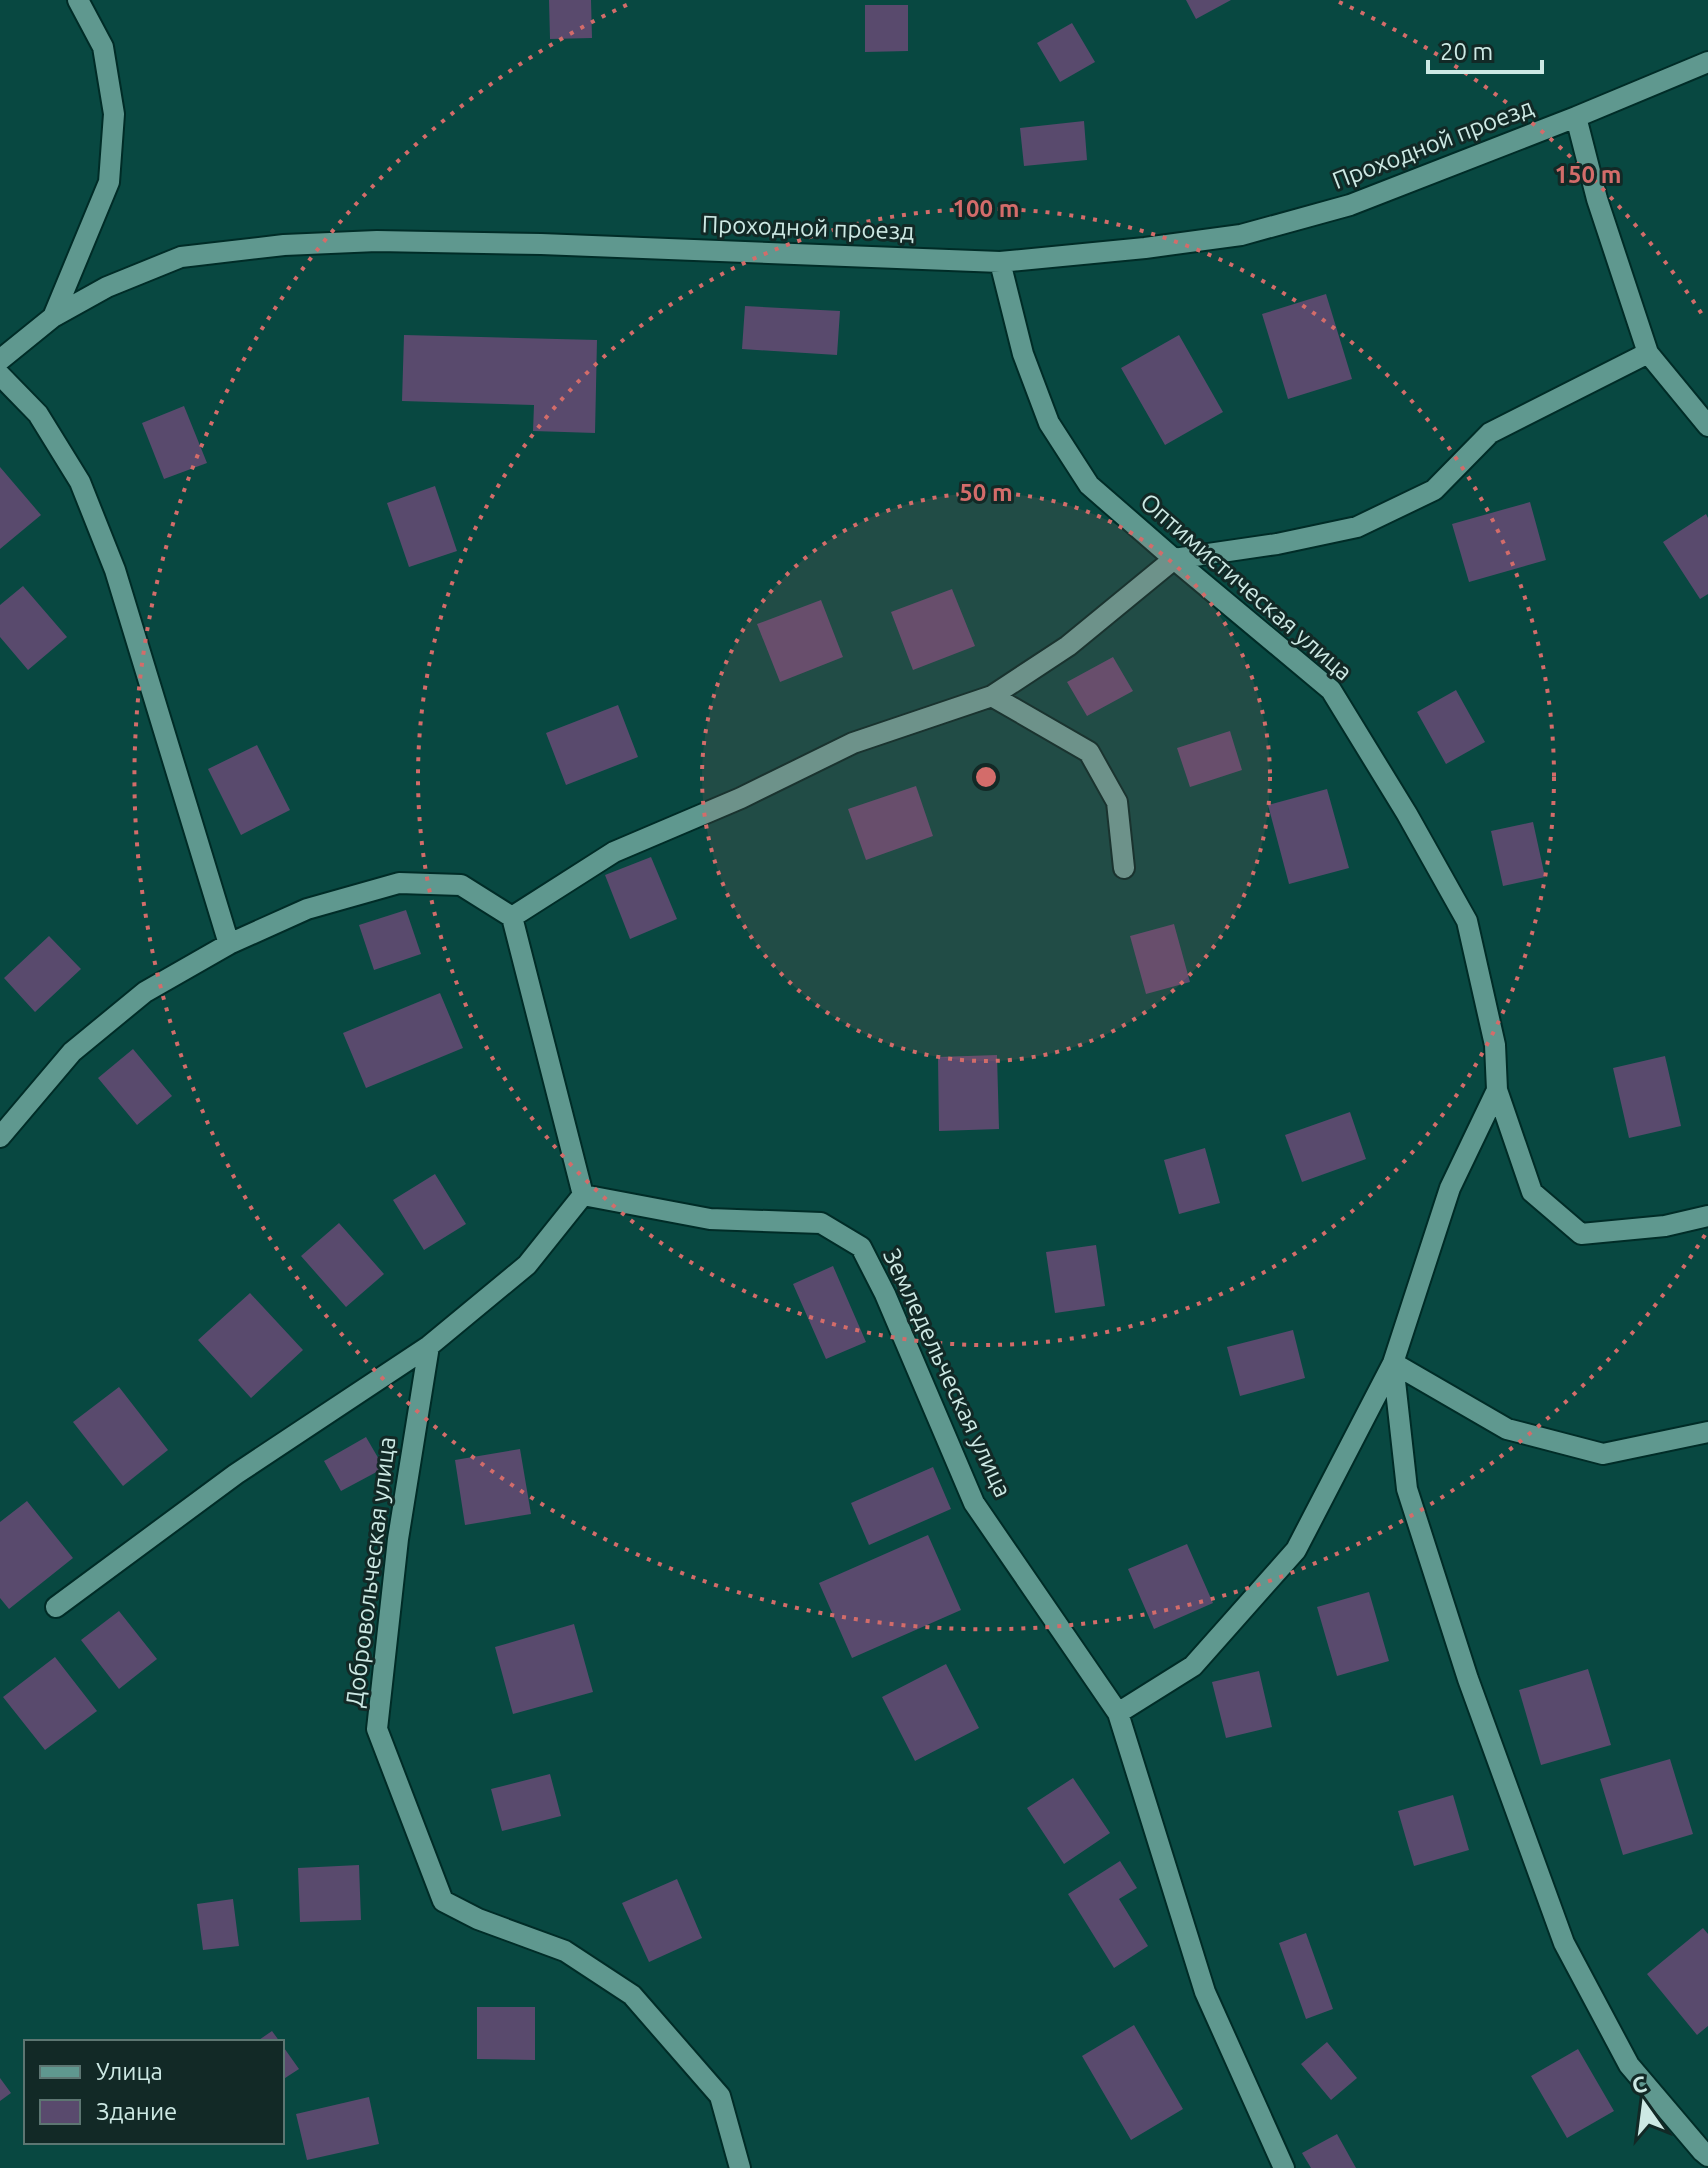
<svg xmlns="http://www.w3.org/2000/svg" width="1708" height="2168" font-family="Ubuntu,sans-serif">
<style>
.building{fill:#594a6d}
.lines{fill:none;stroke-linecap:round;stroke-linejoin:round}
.minor-casing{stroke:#002c27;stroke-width:24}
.minor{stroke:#5f988f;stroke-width:20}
.ring{fill:none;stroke:#d36c6a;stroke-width:4;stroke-dasharray:4 8}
.labels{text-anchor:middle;stroke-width:6;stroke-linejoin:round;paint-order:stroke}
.street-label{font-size:24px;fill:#cde9e4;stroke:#122926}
.centre{fill:#d36c6a;stroke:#122926;stroke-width:4}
.ring-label{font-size:24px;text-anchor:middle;font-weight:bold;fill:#d36c6a;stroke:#122926;stroke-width:6;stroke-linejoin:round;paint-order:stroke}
</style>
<rect width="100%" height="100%" fill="#084841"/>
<!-- building -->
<path class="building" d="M549,0H591L592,38L550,39Z
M1186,0H1231L1196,19Z
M865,5H908V51L865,52Z
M1072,23L1095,62L1060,82L1037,43Z
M1084,121L1087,160L1024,166L1020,128Z
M1326,294L1352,379L1288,399L1262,314Z
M745,306L840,311L837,355L742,349Z
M404,335L597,340L595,433L533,431L534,405L402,401Z
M1179,335L1223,412L1165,445L1121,368Z
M184,406L207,463L164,479L142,423Z
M0,467L41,515L0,549Z
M435,486L457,551L409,567L387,503Z
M1530,502L1546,560L1469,582L1452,524Z
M1706,514L1708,518V594L1700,599L1663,542Z
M23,586L67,637L28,670L0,637V605Z
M952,589L975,646L913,670L891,612Z
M821,600L843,657L780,682L757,624Z
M1113,657L1133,691L1087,716L1067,682Z
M1456,690L1485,742L1446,764L1417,712Z
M618,705L638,757L566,785L546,733Z
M1230,731L1242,770L1190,787L1177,748Z
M257,745L290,810L241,835L208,769Z
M916,786L933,836L866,860L848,809Z
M1327,789L1349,868L1289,884L1268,805Z
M1533,822L1545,877L1503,886L1491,831Z
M651,857L677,919L630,939L605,875Z
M406,910L421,954L374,970L359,925Z
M1174,924L1190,982L1146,994L1130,936Z
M49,936L81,969L35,1012L4,978Z
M440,993L463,1048L366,1088L343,1033Z
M133,1049L172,1096L137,1125L98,1078Z
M997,1055L999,1129L939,1131L938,1057Z
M1665,1056L1681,1126L1629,1138L1613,1068Z
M1350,1112L1366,1159L1302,1182L1285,1135Z
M1205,1148L1220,1203L1179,1214L1164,1160Z
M435,1174L466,1224L424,1250L393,1200Z
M339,1223L384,1274L346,1307L301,1256Z
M1096,1245L1105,1306L1055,1313L1046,1252Z
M833,1266L866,1342L826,1359L793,1284Z
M250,1293L303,1350L251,1398L198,1340Z
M1293,1330L1305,1378L1240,1396L1227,1347Z
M119,1387L168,1450L123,1486L73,1422Z
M366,1437L384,1468L341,1491L324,1461Z
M520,1449L531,1514L465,1525L455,1460Z
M933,1467L951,1509L869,1545L851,1503Z
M27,1501L73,1558L9,1609L0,1598V1522Z
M928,1535L961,1610L852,1658L819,1583Z
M1187,1544L1213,1603L1154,1629L1128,1569Z
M1369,1592L1389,1661L1337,1676L1317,1607Z
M119,1611L157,1659L119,1689L81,1640Z
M574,1624L593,1692L513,1714L495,1647Z
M55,1657L97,1711L45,1750L3,1697Z
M946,1664L979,1728L915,1761L882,1697Z
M1588,1669L1611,1745L1541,1765L1519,1690Z
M1259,1671L1272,1727L1226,1738L1212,1682Z
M1670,1759L1693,1834L1623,1855L1600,1779Z
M550,1774L561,1816L502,1831L491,1789Z
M1073,1778L1110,1833L1064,1864L1027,1808Z
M1453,1795L1469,1850L1414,1866L1398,1811Z
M1120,1861L1137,1888L1119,1899L1148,1946L1114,1968L1068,1894Z
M359,1865L361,1920L300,1922L298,1868Z
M677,1879L702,1938L649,1962L622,1903Z
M233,1899L239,1946L203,1950L197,1904Z
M1703,1928L1708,1934V2026L1697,2035L1647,1974Z
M1306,1933L1333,2009L1306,2019L1279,1943Z
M477,2007H535V2060L477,2059Z
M1134,2025L1183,2109L1131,2140L1082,2056Z
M272,2031L280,2042H256Z
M1327,2042L1357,2078L1331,2100L1301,2064Z
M282,2045L299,2069L282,2080Z
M1578,2049L1614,2111L1567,2138L1531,2076Z
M0,2078L11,2093L0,2101Z
M369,2097L379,2144L307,2160L296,2114Z
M1337,2134L1356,2168H1311L1302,2153Z"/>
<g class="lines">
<!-- minor casing -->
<g class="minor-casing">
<path id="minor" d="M1576,117L1597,199L1648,353L1708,426
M1000,262L1023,354L1049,423L1089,485L1174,559L1331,690L1407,814L1467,921L1495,1045L1497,1090L1532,1192L1581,1234L1665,1226L1708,1216
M53,317L109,182L114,114L103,47L78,0
M0,360L53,317L107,287L181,257L284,245L377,241L541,244L1000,262L1145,248L1241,235L1350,205L1576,117L1708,62
M0,375L38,414L80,482L115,570L229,944
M992,696L1089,752L1117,802L1124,868
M512,917L614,852L741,798L853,743L992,696L1068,646L1174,559L1277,544L1357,527L1434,490L1490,433L1648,353
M512,917L583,1195
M1497,1090L1450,1188L1393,1363L1407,1489L1468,1679L1564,1943L1629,2065L1702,2151L1708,2156
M0,1137L72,1052L145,992L229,944L307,909L399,883L461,885L512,917
M583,1195L710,1219L821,1223L861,1247L885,1294L974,1503L1118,1713L1205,1992L1284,2168
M429,1346L398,1539L377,1729L443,1901L478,1919L565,1951L632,1995L720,2096L740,2168
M56,1607L236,1474L429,1346L527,1265L583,1195
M1118,1713L1193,1666L1296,1550L1393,1363L1507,1429L1603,1454L1708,1432"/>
</g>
<!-- minor -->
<use href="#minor" class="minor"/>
</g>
<!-- distance rings -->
<circle cx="986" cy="777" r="284" fill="#d36c6a" fill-opacity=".12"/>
<g class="ring">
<circle cx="986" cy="777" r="284"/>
<circle cx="986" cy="777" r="568"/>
<path d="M1705 1235A852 852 0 1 1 633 2M1339 2A852 852 0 0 1 1705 319"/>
</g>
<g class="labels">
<!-- street labels -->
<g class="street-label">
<text transform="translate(1433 144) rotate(-21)" y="8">Проходной проезд</text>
<text transform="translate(808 228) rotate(2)" y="8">Проходной проезд</text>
<text transform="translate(1246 587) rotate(41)" y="8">Оптимистическая улица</text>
<text transform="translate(947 1373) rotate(65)" y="8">Земледельческая улица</text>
<text transform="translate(371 1572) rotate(-83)" y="8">Добровольческая улица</text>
</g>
</g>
<circle cx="986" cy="777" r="12" class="centre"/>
<g class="ring-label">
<text x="1588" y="183">150 m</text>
<text x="986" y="217">100 m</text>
<text x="986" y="501">50 m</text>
</g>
<!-- legend -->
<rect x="24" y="2040" width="260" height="104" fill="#122926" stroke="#5d7672" stroke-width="2"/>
<rect x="40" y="2066" width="40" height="12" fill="#5f988f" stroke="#5d7672" stroke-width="2"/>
<text x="96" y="2080" font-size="24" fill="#cde9e4">Улица</text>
<rect x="40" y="2100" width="40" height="24" fill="#594a6d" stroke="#5d7672" stroke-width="2"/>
<text x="96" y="2120" font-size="24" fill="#cde9e4">Здание</text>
<!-- north arrow -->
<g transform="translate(1644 2104) rotate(346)" stroke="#122926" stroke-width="6" paint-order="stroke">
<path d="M0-6L14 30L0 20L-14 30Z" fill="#cde9e4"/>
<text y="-12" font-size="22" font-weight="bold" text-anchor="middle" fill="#cde9e4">С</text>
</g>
<!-- scale -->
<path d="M1428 60v12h114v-12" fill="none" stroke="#cde9e4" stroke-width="4"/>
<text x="1440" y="60" font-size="24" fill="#cde9e4" stroke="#122926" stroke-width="6" paint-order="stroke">20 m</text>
</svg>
